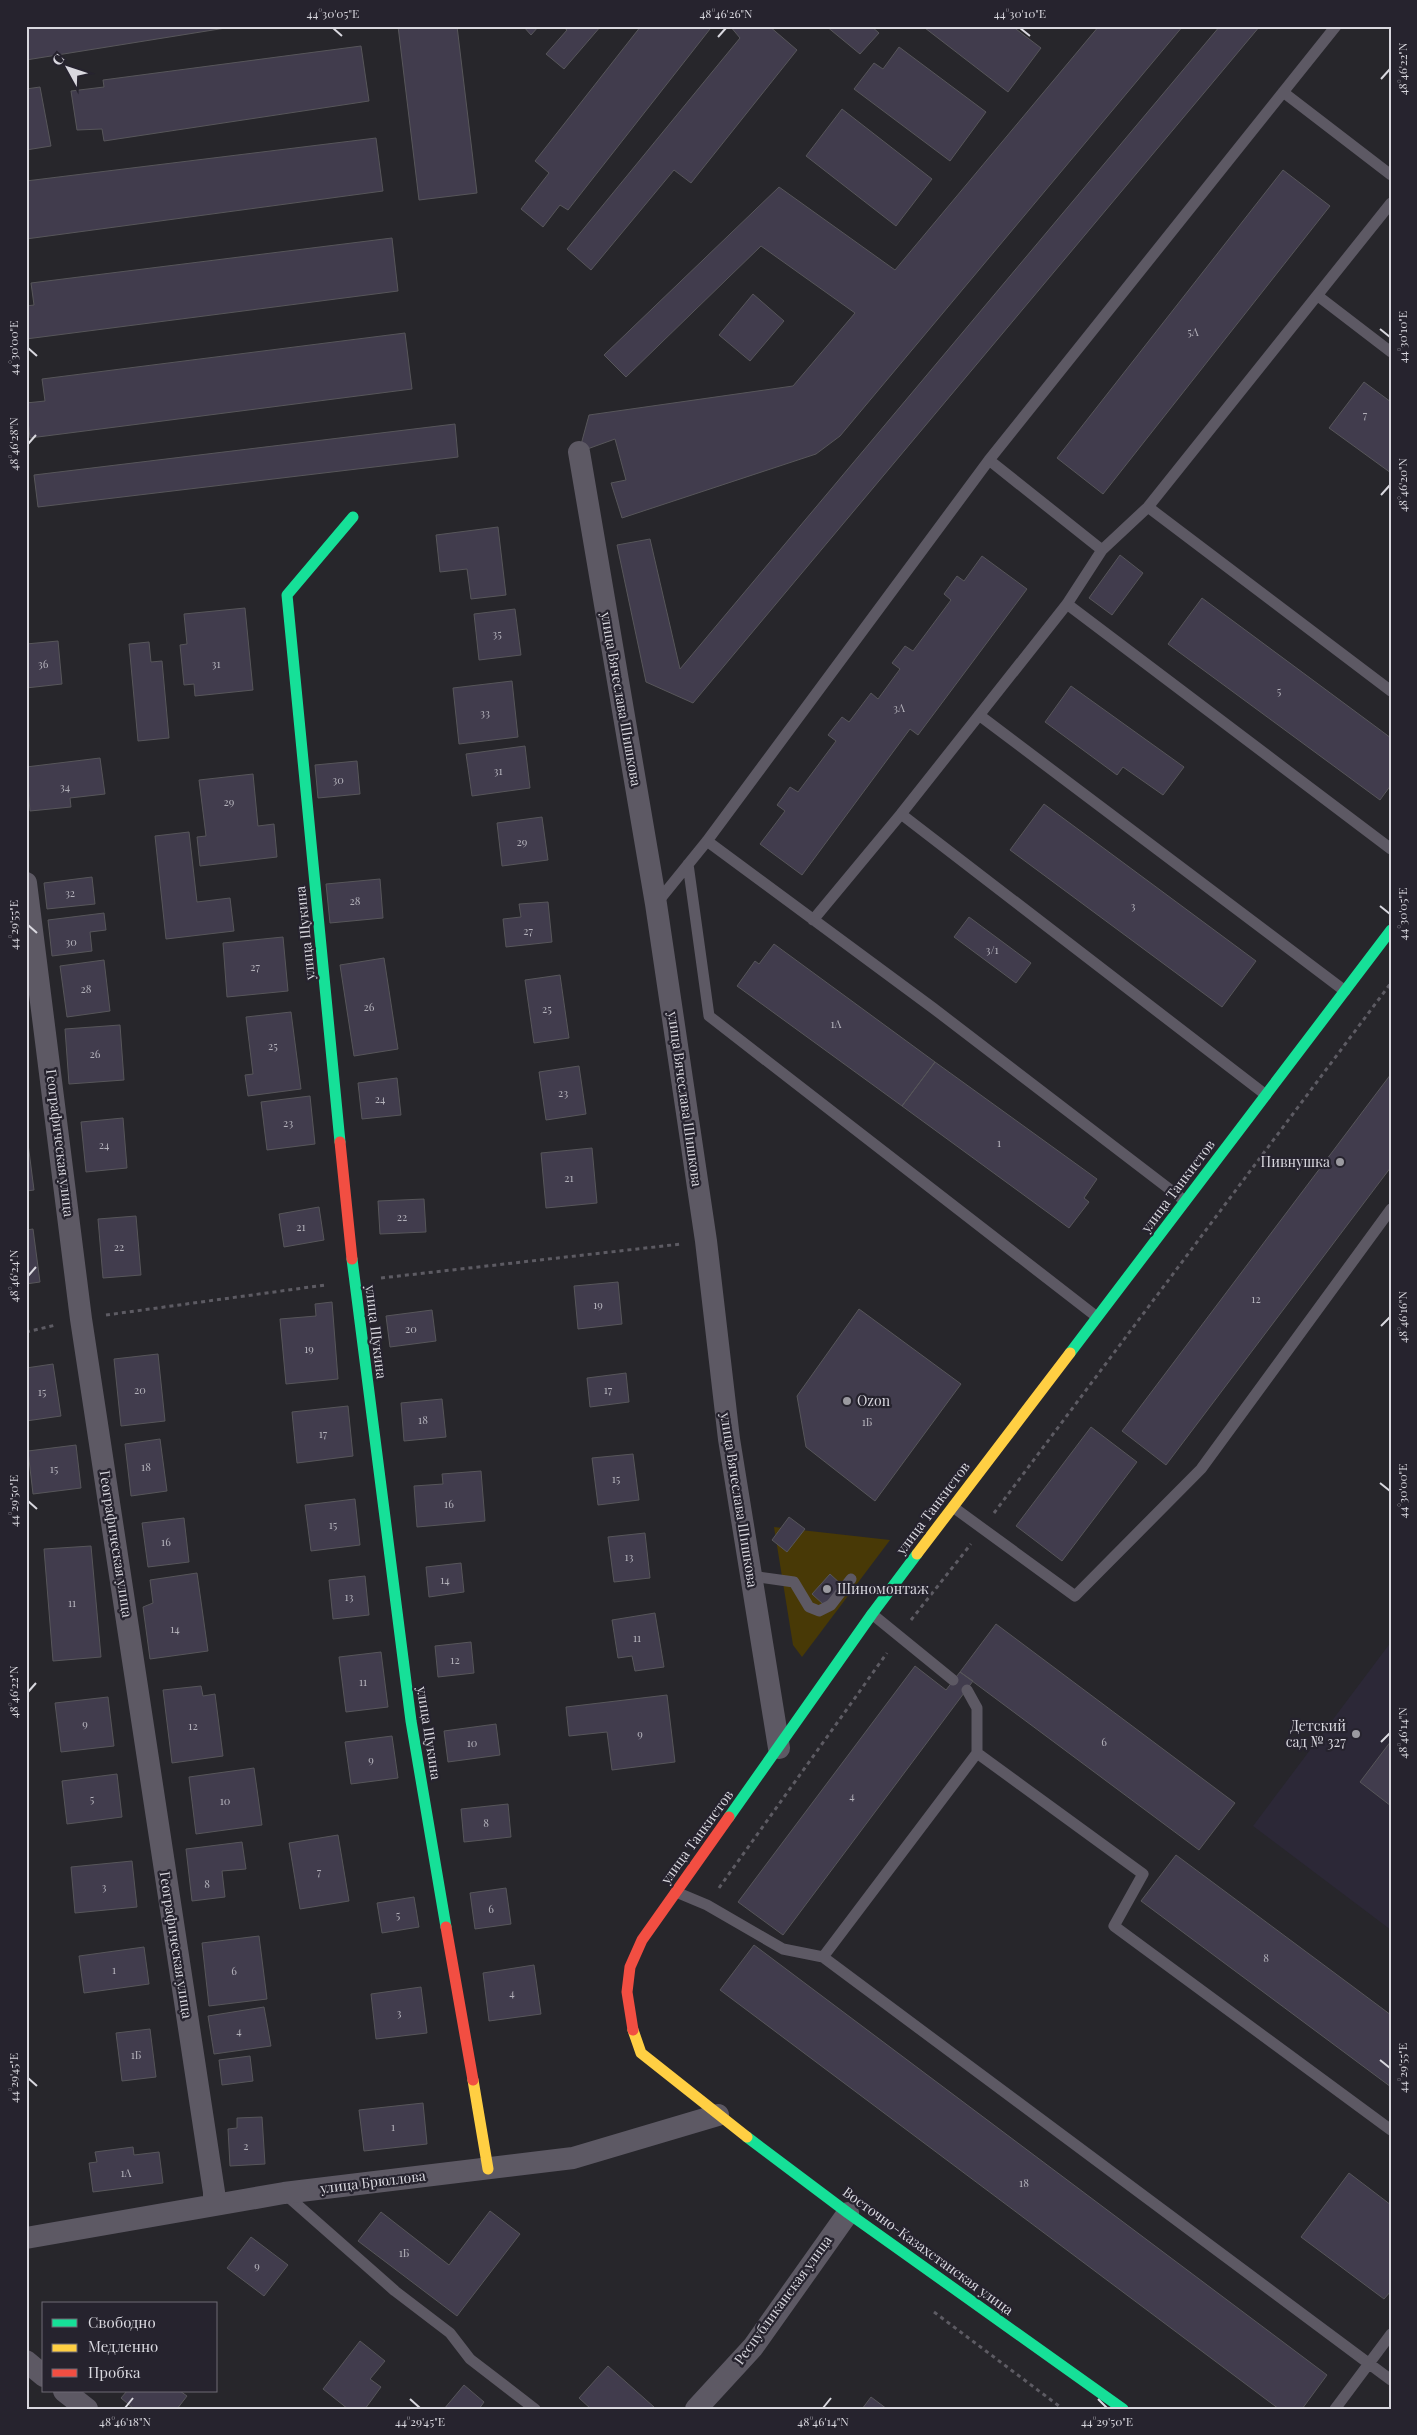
<svg xmlns="http://www.w3.org/2000/svg" width="1417" height="2435" font-family="'Playfair Display',serif">
<style>
.built{fill:#2c2837}
.green{fill:#483906}
.building{fill:#413c4d;stroke:#57565a}
.lines{fill:none;stroke-linecap:round;stroke-linejoin:round}
.path{stroke:#5d5b63;stroke-width:3;stroke-dasharray:4 4;stroke-linecap:butt}
.lane{stroke:#5d5964;stroke-width:11}
.street{stroke:#5d5964;stroke-width:22}
.fast{stroke:#16e098;stroke-width:11}
.slow{stroke:#ffcf43;stroke-width:11}
.jam{stroke:#f24e42;stroke-width:11}
.ticks{fill:none;stroke:#d9d8df;stroke-width:2}
.poi-dot{fill:#9b9aa0;stroke:#26232e;stroke-width:2}
.labels{text-anchor:middle;stroke-width:4.5;stroke-linejoin:round;paint-order:stroke}
.number-label{font-size:11px;fill:#b3b1ba}
.street-label{font-size:14px;fill:#d9d8df;stroke:#26232e}
.poi-label{font-size:14px;fill:#d9d8df;stroke:#26232e;text-anchor:end}
.neatline{fill:none;stroke:#d9d8df;stroke-width:2}
.ticks-label{font-size:12px;text-anchor:middle;fill:#d9d8df}
</style>
<rect width="100%" height="100%" fill="#27262b"/>
<!-- built -->
<path class="built" d="M1391,1642V1930L1253,1826Z"/>
<!-- green -->
<path class="green" d="M774,1527L890,1540L802,1657L793,1645Z"/>
<!-- building -->
<path class="building" d="M26,26H238L26,60Z
M398,26H457L477,193L419,200Z
M523,26H539L531,35Z
M562,26H601L564,69L546,54L567,30Z
M641,26H706L710,29L568,210L560,205L543,227L521,209L549,173L535,161Z
M730,26H769L797,50L691,183L674,170L591,270L567,249L740,38Z
M826,26H871L879,33L860,54Z
M926,26H1012L1041,48L1008,92L925,28Z
M1099,26H1183L840,436L816,454L622,518L611,483L626,480L615,439L579,452L589,415L793,386L855,313L761,246L626,377L604,355L779,187L895,270Z
M1220,26H1260L693,703L646,682L617,545L650,539L680,669Z
M361,46L369,101L104,141L102,129L77,130L71,91L104,87L103,80Z
M899,47L986,112L950,161L854,89L874,63L883,69Z
M40,87L51,146L26,150V89Z
M842,109L932,179L896,226L806,156Z
M376,138L383,191L26,239V181Z
M1283,170L1330,206L1103,494L1057,458Z
M392,238L398,291L26,339V306L34,305L31,283Z
M753,294L784,321L750,361L719,335Z
M405,333L412,389L30,438L26,403L45,401L42,379Z
M1364,382L1391,402V473L1329,428Z
M455,424L458,457L38,507L34,475Z
M498,527L506,595L471,599L467,569L440,572L436,535Z
M1120,555L1143,573L1112,615L1089,598Z
M982,556L1027,589L918,735L910,729L802,875L760,844L785,811L777,805L790,787L798,792L836,741L828,735L842,717L849,722L871,693L878,699L900,669L892,663L905,646L913,651L951,600L944,594L957,576L964,581Z
M1202,598L1391,738V785L1380,800L1168,644Z
M245,608L253,690L195,696L194,684L184,685L180,645L187,644L184,614Z
M515,609L521,655L479,660L474,614Z
M58,641L62,684L26,688V644Z
M149,642L151,662L162,661L169,738L138,741L129,644Z
M512,681L518,737L459,744L453,688Z
M1071,686L1184,767L1163,795L1123,767L1117,775L1045,722Z
M525,746L530,788L472,796L466,754Z
M100,758L105,794L70,798L71,807L30,811L26,767Z
M357,761L360,794L318,798L315,765Z
M253,774L258,826L274,824L277,857L200,866L197,837L206,836L199,780Z
M1044,804L1256,961L1222,1007L1010,850Z
M542,817L548,860L502,866L497,823Z
M189,832L197,902L230,898L234,931L166,939L155,836Z
M92,877L95,904L47,909L44,883Z
M380,879L383,918L330,923L326,884Z
M548,902L552,942L506,947L503,919L521,917L519,904Z
M104,913L106,930L90,932L92,951L52,956L48,920Z
M969,917L1031,963L1016,983L954,937Z
M283,937L288,991L227,997L223,943Z
M774,944L935,1062L902,1106L737,986L755,961L759,964Z
M384,958L398,1049L354,1056L340,965Z
M104,960L110,1011L67,1017L60,966Z
M560,975L569,1038L534,1043L525,980Z
M291,1012L301,1089L248,1096L245,1075L253,1074L246,1017Z
M120,1025L124,1080L69,1084L65,1029Z
M935,1062L1097,1179L1084,1198L1089,1202L1069,1228L902,1106Z
M579,1066L586,1114L546,1120L539,1072Z
M1391,1074V1167L1166,1465L1122,1431Z
M397,1078L401,1115L362,1119L358,1083Z
M310,1096L315,1144L267,1150L261,1102Z
M123,1118L127,1168L86,1172L81,1122Z
M26,1128L34,1190L26,1191Z
M592,1148L597,1203L546,1208L541,1153Z
M424,1199L426,1232L380,1234L378,1201Z
M319,1207L324,1240L284,1247L279,1214Z
M136,1216L141,1275L103,1278L98,1219Z
M33,1229L40,1282L26,1284V1230Z
M618,1282L622,1324L578,1329L574,1286Z
M332,1302L338,1379L286,1384L280,1319L316,1316L315,1304Z
M859,1309L961,1384L875,1501L806,1447L797,1396Z
M432,1310L436,1341L390,1347L386,1316Z
M158,1354L165,1421L121,1426L114,1359Z
M53,1364L61,1416L26,1421V1368Z
M626,1373L629,1402L590,1407L587,1378Z
M442,1399L446,1437L404,1441L401,1403Z
M348,1406L353,1456L297,1463L292,1412Z
M1091,1427L1137,1462L1062,1561L1016,1526Z
M160,1439L167,1491L131,1496L125,1444Z
M76,1445L81,1488L33,1494L28,1451Z
M633,1454L639,1500L598,1505L592,1458Z
M481,1471L485,1521L417,1527L414,1486L443,1484L442,1474Z
M355,1499L360,1545L311,1551L305,1505Z
M789,1517L805,1529L787,1552L772,1540Z
M184,1518L189,1562L148,1567L142,1523Z
M645,1533L650,1578L614,1582L608,1537Z
M91,1546L101,1657L53,1661L44,1549Z
M461,1563L464,1592L429,1597L426,1567Z
M197,1573L208,1651L150,1659L143,1607L153,1603L150,1580Z
M830,1574L842,1585L824,1605L812,1594Z
M365,1576L369,1615L333,1619L329,1580Z
M655,1613L664,1667L635,1671L632,1656L618,1658L612,1620Z
M996,1624L1235,1803L1199,1850L960,1672Z
M471,1642L474,1673L438,1677L435,1646Z
M381,1652L388,1707L346,1712L339,1657Z
M915,1666L946,1690L960,1672L973,1681L783,1935L738,1902Z
M201,1686L203,1696L215,1694L223,1756L172,1763L163,1690Z
M667,1695L675,1762L612,1770L607,1732L569,1736L566,1707Z
M108,1697L114,1746L61,1752L55,1703Z
M496,1724L500,1755L448,1762L444,1731Z
M392,1736L398,1778L351,1784L345,1742Z
M1391,1741V1806L1360,1782Z
M254,1768L262,1825L196,1834L189,1777Z
M117,1774L122,1817L67,1824L62,1781Z
M508,1804L511,1837L464,1842L461,1809Z
M338,1835L349,1901L300,1909L289,1843Z
M242,1842L246,1869L222,1871L225,1897L192,1901L186,1849Z
M1176,1855L1391,2015V2087L1141,1901Z
M132,1861L137,1907L75,1913L71,1867Z
M506,1888L511,1924L475,1929L470,1893Z
M414,1897L419,1927L382,1933L377,1903Z
M259,1936L267,1999L209,2006L202,1943Z
M754,1945L1327,2375L1302,2409H1279L720,1990Z
M144,1947L149,1984L84,1993L79,1956Z
M534,1965L541,2014L489,2021L483,1973Z
M421,1987L427,2033L376,2039L371,1994Z
M264,2007L271,2046L214,2054L208,2016Z
M150,2029L156,2077L122,2081L116,2033Z
M250,2056L253,2081L222,2085L219,2060Z
M423,2103L427,2144L364,2151L359,2110Z
M262,2117L265,2164L230,2166L228,2129L237,2128V2118Z
M133,2147L134,2155L159,2152L163,2183L93,2192L89,2163L97,2162L95,2152Z
M1349,2173L1391,2205V2291L1384,2299L1301,2237Z
M490,2211L520,2234L457,2316L358,2241L381,2212L449,2265Z
M251,2237L288,2265L264,2296L227,2268Z
M360,2341L385,2361L370,2379L381,2387L365,2409H348L323,2389Z
M608,2366L654,2407L653,2409H591L579,2398Z
M464,2385L484,2402L479,2409H444Z
M127,2391H180L187,2396L177,2409H134L121,2398Z
M871,2397L887,2409H862Z"/>
<g class="lines">
<!-- path -->
<path class="path" d="M381,1278L681,1244
M106,1315L325,1285
M26,1332L56,1325
M994,1513L1391,983
M911,1620L971,1544
M719,1888L887,1653
M934,2312L1063,2409"/>
<!-- lane -->
<path class="lane" d="M1283,92L1391,175
M1318,296L1391,352
M989,460L1102,550
M1148,507L1391,691
M1067,604L1391,849
M979,715L1345,991
M901,814L1266,1095
M707,841L933,1008L1185,1201
M688,864L709,1016L1097,1317
M656,904L707,841L989,460L1336,26
M813,920L901,814L1067,604L1102,550L1148,507L1391,203
M953,1507L1075,1596L1201,1469L1391,1209
M751,1576L794,1582L809,1607L819,1611L831,1605L851,1579
M872,1614L953,1680
M977,1753L1143,1874L1114,1926L1391,2130
M676,1892L707,1905L783,1949L823,1957L1391,2380
M823,1957L977,1753V1708L967,1690
M285,2194L395,2291L450,2333L470,2359L535,2409
M1335,2409L1391,2334"/>
<!-- street -->
<path class="street" d="M579,452L656,904L706,1241L729,1439L779,1748
M26,883L81,1319L214,2192V2204
M26,2238L284,2193L573,2158L718,2115
M26,2361L44,2376
M64,2391L87,2409
M696,2409L753,2347L848,2213"/>
<!-- fast -->
<path class="fast" d="M340,1142L287,595L353,517
M352,1259L411,1721L446,1927
M1070,1353L1391,930
M729,1817L872,1614L917,1554
M747,2137L848,2213L1123,2409"/>
<!-- slow -->
<path class="slow" d="M917,1554L1070,1353
M633,2030L641,2053L747,2137
M473,2080L488,2169"/>
<!-- jam -->
<path class="jam" d="M340,1142L352,1259
M446,1927L473,2080
M633,2030L627,1992L630,1967L642,1940L729,1817"/>
</g>
<!-- ticks -->
<path class="ticks" d="M333,28L342,36M1020,28L1030,36M718,37L726,28M1381,79L1390,69M1380,329L1390,337M28,348L37,356M28,444L36,435M1381,495L1390,485M1380,906L1390,914M28,925L37,933M28,1276L36,1267M1381,1326L1390,1317M1380,1483L1390,1491M28,1501L37,1509M28,1692L36,1683M1381,1742L1390,1733M1380,2060L1390,2068M28,2078L37,2086M410,2399L420,2408M1098,2399L1107,2408M125,2408L133,2398M823,2408L831,2398"/>
<!-- markers -->
<g class="poi-dot">
<circle cx="1340" cy="1162" r="5"/>
<circle cx="847" cy="1401" r="5"/>
<circle cx="827" cy="1589" r="5"/>
<circle cx="1356" cy="1734" r="5"/>
</g>
<g class="labels">
<!-- number labels -->
<g class="number-label">
<text x="1193" y="336">5А</text>
<text x="1365" y="419">7</text>
<text x="497" y="638">35</text>
<text x="43" y="668">36</text>
<text x="216" y="668">31</text>
<text x="1279" y="695">5</text>
<text x="899" y="712">3А</text>
<text x="485" y="717">33</text>
<text x="498" y="775">31</text>
<text x="338" y="784">30</text>
<text x="65" y="791">34</text>
<text x="229" y="806">29</text>
<text x="522" y="846">29</text>
<text x="70" y="897">32</text>
<text x="355" y="905">28</text>
<text x="1133" y="910">3</text>
<text x="528" y="935">27</text>
<text x="71" y="946">30</text>
<text x="992" y="954">3/1</text>
<text x="255" y="971">27</text>
<text x="86" y="993">28</text>
<text x="369" y="1011">26</text>
<text x="547" y="1013">25</text>
<text x="836" y="1028">1А</text>
<text x="273" y="1050">25</text>
<text x="95" y="1058">26</text>
<text x="563" y="1097">23</text>
<text x="380" y="1103">24</text>
<text x="288" y="1127">23</text>
<text x="999" y="1147">1</text>
<text x="104" y="1149">24</text>
<text x="569" y="1182">21</text>
<text x="402" y="1221">22</text>
<text x="301" y="1231">21</text>
<text x="119" y="1251">22</text>
<text x="1256" y="1303">12</text>
<text x="598" y="1309">19</text>
<text x="411" y="1333">20</text>
<text x="309" y="1353">19</text>
<text x="140" y="1394">20</text>
<text x="608" y="1394">17</text>
<text x="42" y="1396">15</text>
<text x="423" y="1424">18</text>
<text x="867" y="1426">1Б</text>
<text x="323" y="1438">17</text>
<text x="146" y="1471">18</text>
<text x="54" y="1473">15</text>
<text x="616" y="1483">15</text>
<text x="449" y="1508">16</text>
<text x="333" y="1529">15</text>
<text x="166" y="1546">16</text>
<text x="629" y="1561">13</text>
<text x="445" y="1584">14</text>
<text x="349" y="1601">13</text>
<text x="72" y="1607">11</text>
<text x="175" y="1633">14</text>
<text x="637" y="1642">11</text>
<text x="455" y="1664">12</text>
<text x="363" y="1686">11</text>
<text x="85" y="1728">9</text>
<text x="193" y="1730">12</text>
<text x="640" y="1738">9</text>
<text x="1104" y="1746">6</text>
<text x="472" y="1747">10</text>
<text x="371" y="1764">9</text>
<text x="852" y="1800">4</text>
<text x="92" y="1803">5</text>
<text x="225" y="1805">10</text>
<text x="486" y="1827">8</text>
<text x="319" y="1876">7</text>
<text x="207" y="1888">8</text>
<text x="104" y="1891">3</text>
<text x="491" y="1913">6</text>
<text x="398" y="1919">5</text>
<text x="1266" y="1962">8</text>
<text x="114" y="1974">1</text>
<text x="234" y="1975">6</text>
<text x="512" y="1997">4</text>
<text x="399" y="2017">3</text>
<text x="239" y="2035">4</text>
<text x="136" y="2059">1Б</text>
<text x="393" y="2131">1</text>
<text x="246" y="2150">2</text>
<text x="126" y="2177">1А</text>
<text x="1024" y="2187">18</text>
<text x="404" y="2257">1Б</text>
<text x="257" y="2270">9</text>
</g>
<!-- street labels -->
<g class="street-label">
<text transform="translate(621 699) rotate(80)" y="5">улица Вячеслава Шишкова</text>
<text transform="translate(305 933) rotate(-96)" y="5">улица Щукина</text>
<text transform="translate(685 1099) rotate(82)" y="5">улица Вячеслава Шишкова</text>
<text transform="translate(60 1143) rotate(83)" y="5">Географическая улица</text>
<text transform="translate(1178 1186) rotate(-53)" y="5">улица Танкистов</text>
<text transform="translate(376 1332) rotate(83)" y="5">улица Щукина</text>
<text transform="translate(739 1500) rotate(81)" y="5">улица Вячеслава Шишкова</text>
<text transform="translate(933 1508) rotate(-53)" y="5">улица Танкистов</text>
<text transform="translate(116 1544) rotate(81)" y="5">Географическая улица</text>
<text transform="translate(429 1733) rotate(81)" y="5">улица Щукина</text>
<text transform="translate(697 1837) rotate(-54)" y="5">улица Танкистов</text>
<text transform="translate(176 1945) rotate(81)" y="5">Географическая улица</text>
<text transform="translate(373 2182) rotate(-7)" y="5">улица Брюллова</text>
<text transform="translate(928 2251) rotate(36)" y="5">Восточно-Казахстанская улица</text>
<text transform="translate(783 2300) rotate(-54)" y="5">Республиканская улица</text>
</g>
<!-- poi labels -->
<g class="poi-label">
<text x="1330" y="1167">Пивнушка</text>
<text x="857" y="1406" text-anchor="start">Ozon</text>
<text x="837" y="1594" text-anchor="start">Шиномонтаж</text>
<text x="1346" y="1731">Детский<tspan x="1346" dy="16">сад № 327</tspan></text>
</g>
</g>
<!-- border -->
<rect width="1417" height="2435" fill="none" stroke="#26232e" stroke-width="55"/>
<!-- legend -->
<rect x="42" y="2302" width="175" height="90" fill="#26232e" stroke="#6e6b75"/>
<rect x="52" y="2319" width="25" height="8" fill="#16e098" stroke="#6e6b75"/>
<text x="88" y="2328" font-size="15" fill="#d9d8df">Свободно</text>
<rect x="52" y="2344" width="25" height="8" fill="#ffcf43" stroke="#6e6b75"/>
<text x="88" y="2352" font-size="15" fill="#d9d8df">Медленно</text>
<rect x="52" y="2369" width="25" height="8" fill="#f24e42" stroke="#6e6b75"/>
<text x="88" y="2378" font-size="15" fill="#d9d8df">Пробка</text>
<!-- north arrow -->
<g transform="translate(68 68) rotate(310)" stroke="#26232e" stroke-width="4" paint-order="stroke">
<path d="M0-4L9 19L0 12L-9 19Z" fill="#d9d8df"/>
<text y="-8" font-size="14" font-weight="bold" text-anchor="middle" fill="#d9d8df">С</text>
</g>
<rect x="28" y="28" width="1362" height="2380" class="neatline"/>
<g class="ticks-label">
<text x="333" y="18">44°30'05"E</text>
<text x="726" y="18">48°46'26"N</text>
<text x="1020" y="18">44°30'10"E</text>
<text transform="translate(1403 69) rotate(-90)" y="4">48°46'22"N</text>
<text transform="translate(1403 337) rotate(-90)" y="4">44°30'10"E</text>
<text transform="translate(14 348) rotate(-90)" y="4">44°30'00"E</text>
<text transform="translate(14 444) rotate(-90)" y="4">48°46'28"N</text>
<text transform="translate(1403 485) rotate(-90)" y="4">48°46'20"N</text>
<text transform="translate(1403 914) rotate(-90)" y="4">44°30'05"E</text>
<text transform="translate(14 925) rotate(-90)" y="4">44°29'55"E</text>
<text transform="translate(14 1276) rotate(-90)" y="4">48°46'24"N</text>
<text transform="translate(1403 1317) rotate(-90)" y="4">48°46'16"N</text>
<text transform="translate(1403 1491) rotate(-90)" y="4">44°30'00"E</text>
<text transform="translate(14 1501) rotate(-90)" y="4">44°29'50"E</text>
<text transform="translate(14 1692) rotate(-90)" y="4">48°46'22"N</text>
<text transform="translate(1403 1733) rotate(-90)" y="4">48°46'14"N</text>
<text transform="translate(1403 2068) rotate(-90)" y="4">44°29'55"E</text>
<text transform="translate(14 2078) rotate(-90)" y="4">44°29'45"E</text>
<text x="125" y="2426">48°46'18"N</text>
<text x="420" y="2426">44°29'45"E</text>
<text x="823" y="2426">48°46'14"N</text>
<text x="1107" y="2426">44°29'50"E</text>
</g>
</svg>
